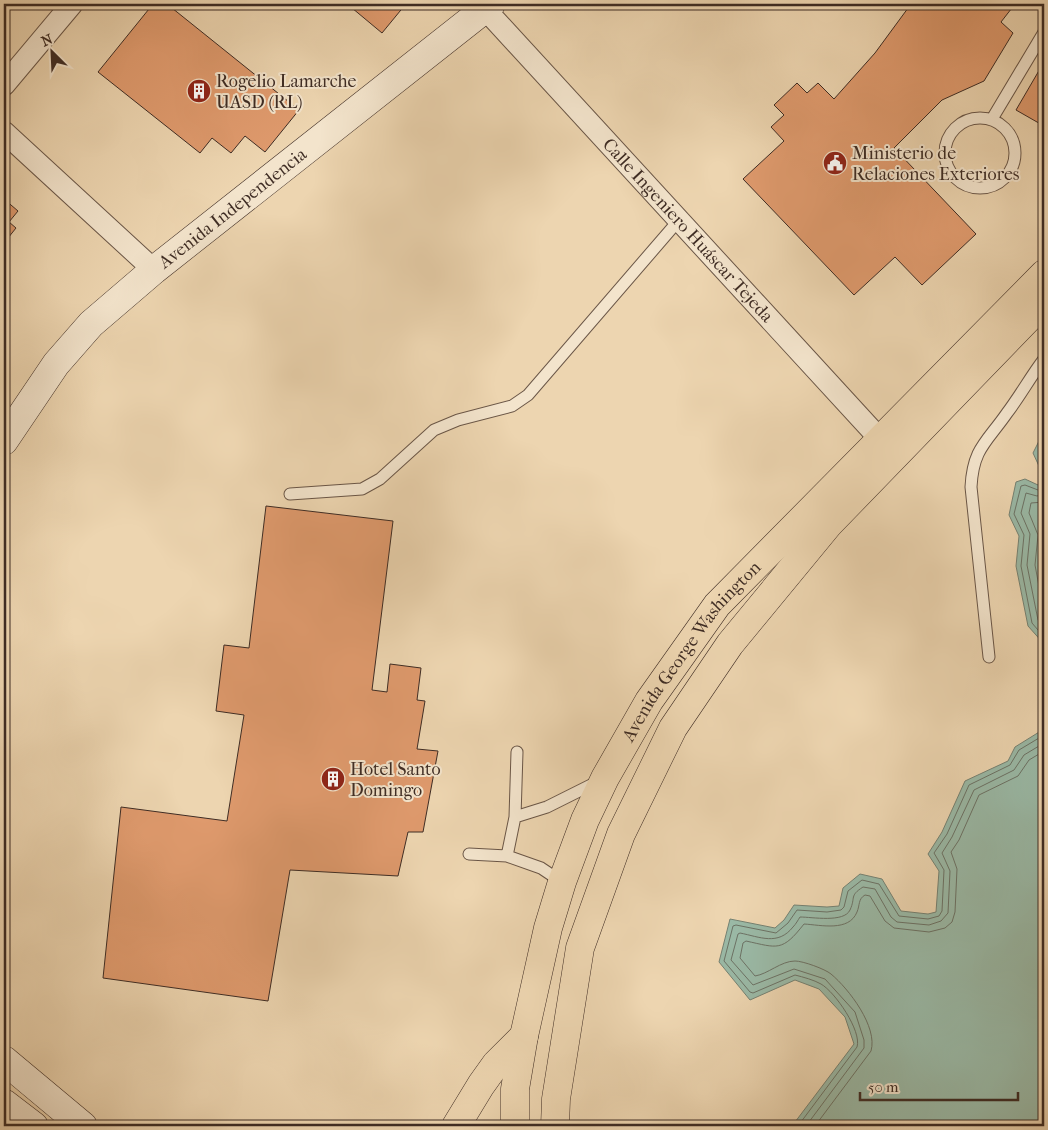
<svg xmlns="http://www.w3.org/2000/svg" width="1048" height="1130" font-family="'IM FELL French Canon',serif">
<style>
.water{fill:#9ab9a6;stroke:#758172}
.lines{fill:none;stroke-linecap:round;stroke-linejoin:round}
.shore{stroke:#6c7265;stroke-width:1}
.building{fill:#df9a6d;stroke:#3e2c24}
.lane-casing{stroke:#6a5647;stroke-width:13}
.street-casing{stroke:#6a5647;stroke-width:23}
.secondary-casing{stroke:#3e2c24;stroke-width:29}
.highway-casing{stroke:#3e2c24;stroke-width:29}
.lane{stroke:#f3e4cc;stroke-width:11}
.street{stroke:#f3e4cc;stroke-width:21}
.secondary{stroke:#f3e4cc;stroke-width:28}
.highway{stroke:#edd5b0;stroke-width:28}
.labels{text-anchor:middle;stroke-width:4;stroke-linejoin:round;paint-order:stroke}
.poi-label{font-size:18px;fill:#3e2c24;stroke:#f3e4cc;text-anchor:start}
.street-label{font-size:18px;fill:#3e2c24;stroke:#f3e4cc}
</style>
<rect width="100%" height="100%" fill="#edd5b0"/>
<filter id="stains"><feTurbulence type="fractalNoise" baseFrequency=".004" numOctaves="4"/><feColorMatrix values="0 0 0 0 .2 0 0 0 0 .09 0 0 0 0 .02 0 0 0 .5 -.17"/></filter>
<radialGradient id="worn" r=".72"><stop offset=".6" stop-color="#630" stop-opacity="0"/><stop offset="1" stop-color="#630" stop-opacity=".3"/></radialGradient>
<!-- water -->
<path class="water" d="M1039,441H1044V644L1028,626L1016,566L1019,536L1009,515L1016,482L1025,479L1038,485L1044,477L1033,453Z
M1044,729V1126H792L854,1044L845,1017L819,989L795,980L750,1000L719,962L730,919L775,928L784,920L794,905L827,907L839,906L843,888L860,874L882,879L901,911L928,914L936,912L939,871L928,854L942,832L965,781L1008,761L1015,747Z"/>
<g class="lines">
<!-- shore -->
<path class="shore" d="M1044,485L1038,490L1025,485L1021,486L1014,514L1024,535L1021,566L1032,623L1044,637
M1044,494L1037,496L1026,493L1021,513L1030,534L1027,565L1038,620L1044,628
M1044,502L1031,503L1029,513L1038,535L1035,565L1044,613
M798,1126L857,1047C862,1031 835,992 821,984C814,980 803,977 795,975L753,993L750,992L724,961L733,926L736,925L776,933L788,923L797,910L827,912L841,910L844,907L848,891L862,880L879,884L899,916L928,919L939,916L942,911L944,870L934,853L947,834L969,785L1010,765L1019,750L1044,735
M806,1126L864,1048V1040L855,1012L825,979L794,969L753,985L731,960L738,934L740,933C760,937 778,946 793,927C796,924 798,920 800,917C812,917 844,923 850,910C856,897 849,896 863,887L875,889L891,917L897,922L929,925L941,921L948,913L950,871L942,853L952,837L974,790L1014,770L1024,755L1044,743
M815,1126L871,1051C878,1027 849,989 831,974C825,969 803,961 795,961C781,961 768,974 755,976L740,958L743,943L746,941C778,948 782,952 804,924C821,925 849,932 857,912C860,905 858,899 865,895L870,896L885,921L894,928L929,932L945,928L952,922L955,912L957,869L951,852L959,840L979,795L1018,776L1029,760L1044,751"/>
</g>
<!-- building -->
<path class="building" d="M153,4H167L299,110L265,152L245,136L231,153L212,138L200,153L98,72Z
M355,4H403L405,5L382,33L352,8Z
M911,4H1015L1001,22L1013,33L984,81L942,100L894,148L976,234L922,285L895,257L854,295L743,179L784,141L771,127L784,115L774,105L797,83L807,93L818,83L834,99L875,53Z
M1044,62V126L1016,110Z
M4,199L18,211L9,222L16,228L4,243Z
M266,506L393,521L372,690L387,692L390,664L421,668L417,700L425,701L417,749L438,751L423,832H408L398,876L290,870L268,1001L103,978L121,807L227,821L244,715L216,711L224,645L249,648Z"/>
<g class="lines">
<!-- lane casing -->
<g class="lane-casing">
<path id="lane" d="M945 153a35 35 0 1 1 70 0a35 35 0 1 1-70 0Z
M992,119L1044,32
M290,494L362,489L380,479L434,430L458,420L512,406L528,395L679,220
M989,657L971,487C973,448 987,442 1007,413C1020,396 1031,376 1044,359
M515,817L517,752
M469,854L507,856
M562,882L541,868L507,856L515,817L547,807L599,781"/>
</g>
<!-- street casing -->
<g class="street-casing">
<g id="street">
<path id="s1" d="M479,4L485,9L890,450"/>
<path d="M4,85L72,4"/>
<path d="M4,132L154,270"/>
</g>
</g>
<!-- secondary casing -->
<g class="secondary-casing">
<g id="secondary">
<path id="s2" d="M4,441L56,364L91,324L154,270L491,4"/>
<path d="M4,1060L83,1126"/>
<path d="M4,1103L34,1126"/>
</g>
</g>
<!-- highway casing -->
<g class="highway-casing">
<g id="highway">
<path d="M456,1126L481,1085L496,1064L524,1036"/>
<path id="s3" d="M515,1126V1089L524,1036L548,928L562,882L585,820L605,778L649,701L717,605L1044,274"/>
<path d="M555,1126L556,1099L580,948L621,834L673,728L730,644L828,525L1044,302"/>
</g>
</g>
<!-- lane -->
<use href="#lane" class="lane"/>
<!-- street -->
<use href="#street" class="street"/>
<!-- secondary -->
<use href="#secondary" class="secondary"/>
<!-- highway -->
<use href="#highway" class="highway"/>
</g>
<!-- icons -->
<defs>
<g id="building-disc" transform="scale(1.25)"><circle r="9.5" fill="#8f2418" stroke="#f3e4cc"/><path d="M-4-6H4V6H1V3H-1V6H-4ZM-2.5-4.3h1.7v1.8h-1.7ZM.8-4.3h1.7v1.8H.8ZM-2.5-1h1.7V.8h-1.7ZM.8-1h1.7V.8H.8Z" fill="#fff"/></g>
<g id="civic-disc" transform="scale(1.25)"><circle r="9.5" fill="#8f2418" stroke="#f3e4cc"/><path d="M-.6-6.5H3V-4.5H.6V-3L4-1V1h2V6H-6V1h2V-1L-.6-3ZM-1.2 2.5V6h2.4V2.5Z" fill="#fff"/></g>
</defs>
<g fill-rule="evenodd">
<use href="#building-disc" x="199" y="91"/>
<use href="#civic-disc" x="835" y="163"/>
<use href="#building-disc" x="333" y="779"/>
</g>
<g class="labels">
<!-- poi labels -->
<g class="poi-label">
<text x="216" y="87">Rogelio Lamarche<tspan x="216" dy="21">UASD (RL)</tspan></text>
<text x="852" y="159">Ministerio de<tspan x="852" dy="21">Relaciones Exteriores</tspan></text>
<text x="350" y="775">Hotel Santo<tspan x="350" dy="21">Domingo</tspan></text>
</g>
<!-- street labels -->
<g class="street-label">
<text dy="6" stroke="none"><textPath href="#s2" startOffset="329">Avenida Independencia</textPath></text>
<text dy="6" stroke="none"><textPath href="#s1" startOffset="308">Calle Ingeniero Huáscar Tejeda</textPath></text>
<text dy="6" stroke="none"><textPath href="#s3" startOffset="516">Avenida George Washington</textPath></text>
</g>
</g>
<!-- margin -->
<rect width="1048" height="1130" fill="none" stroke="#edd5b0" stroke-width="20"/>
<rect x="5" y="5" width="1038" height="1120" fill="none" stroke="#3e2c24" stroke-width="2.5"/>
<rect x="10" y="10" width="1028" height="1110" fill="none" stroke="#3e2c24"/>
<!-- north arrow -->
<g transform="translate(52 52) rotate(336)" stroke="#f3e4cc" stroke-width="4" paint-order="stroke">
<path d="M0-4L9 19L0 12L-9 19Z" fill="#3e2c24"/>
<text y="-8" font-size="14" font-weight="bold" text-anchor="middle" fill="#3e2c24">N</text>
</g>
<!-- scale -->
<path d="M860 1092v8h158v-8" fill="none" stroke="#3e2c24" stroke-width="2.5"/>
<text x="868" y="1092" font-size="15" fill="#3e2c24" stroke="#f3e4cc" stroke-width="4" paint-order="stroke">50 m</text>
<rect width="100%" height="100%" filter="url(#stains)"/>
<rect width="100%" height="100%" fill="url(#worn)"/>
</svg>
